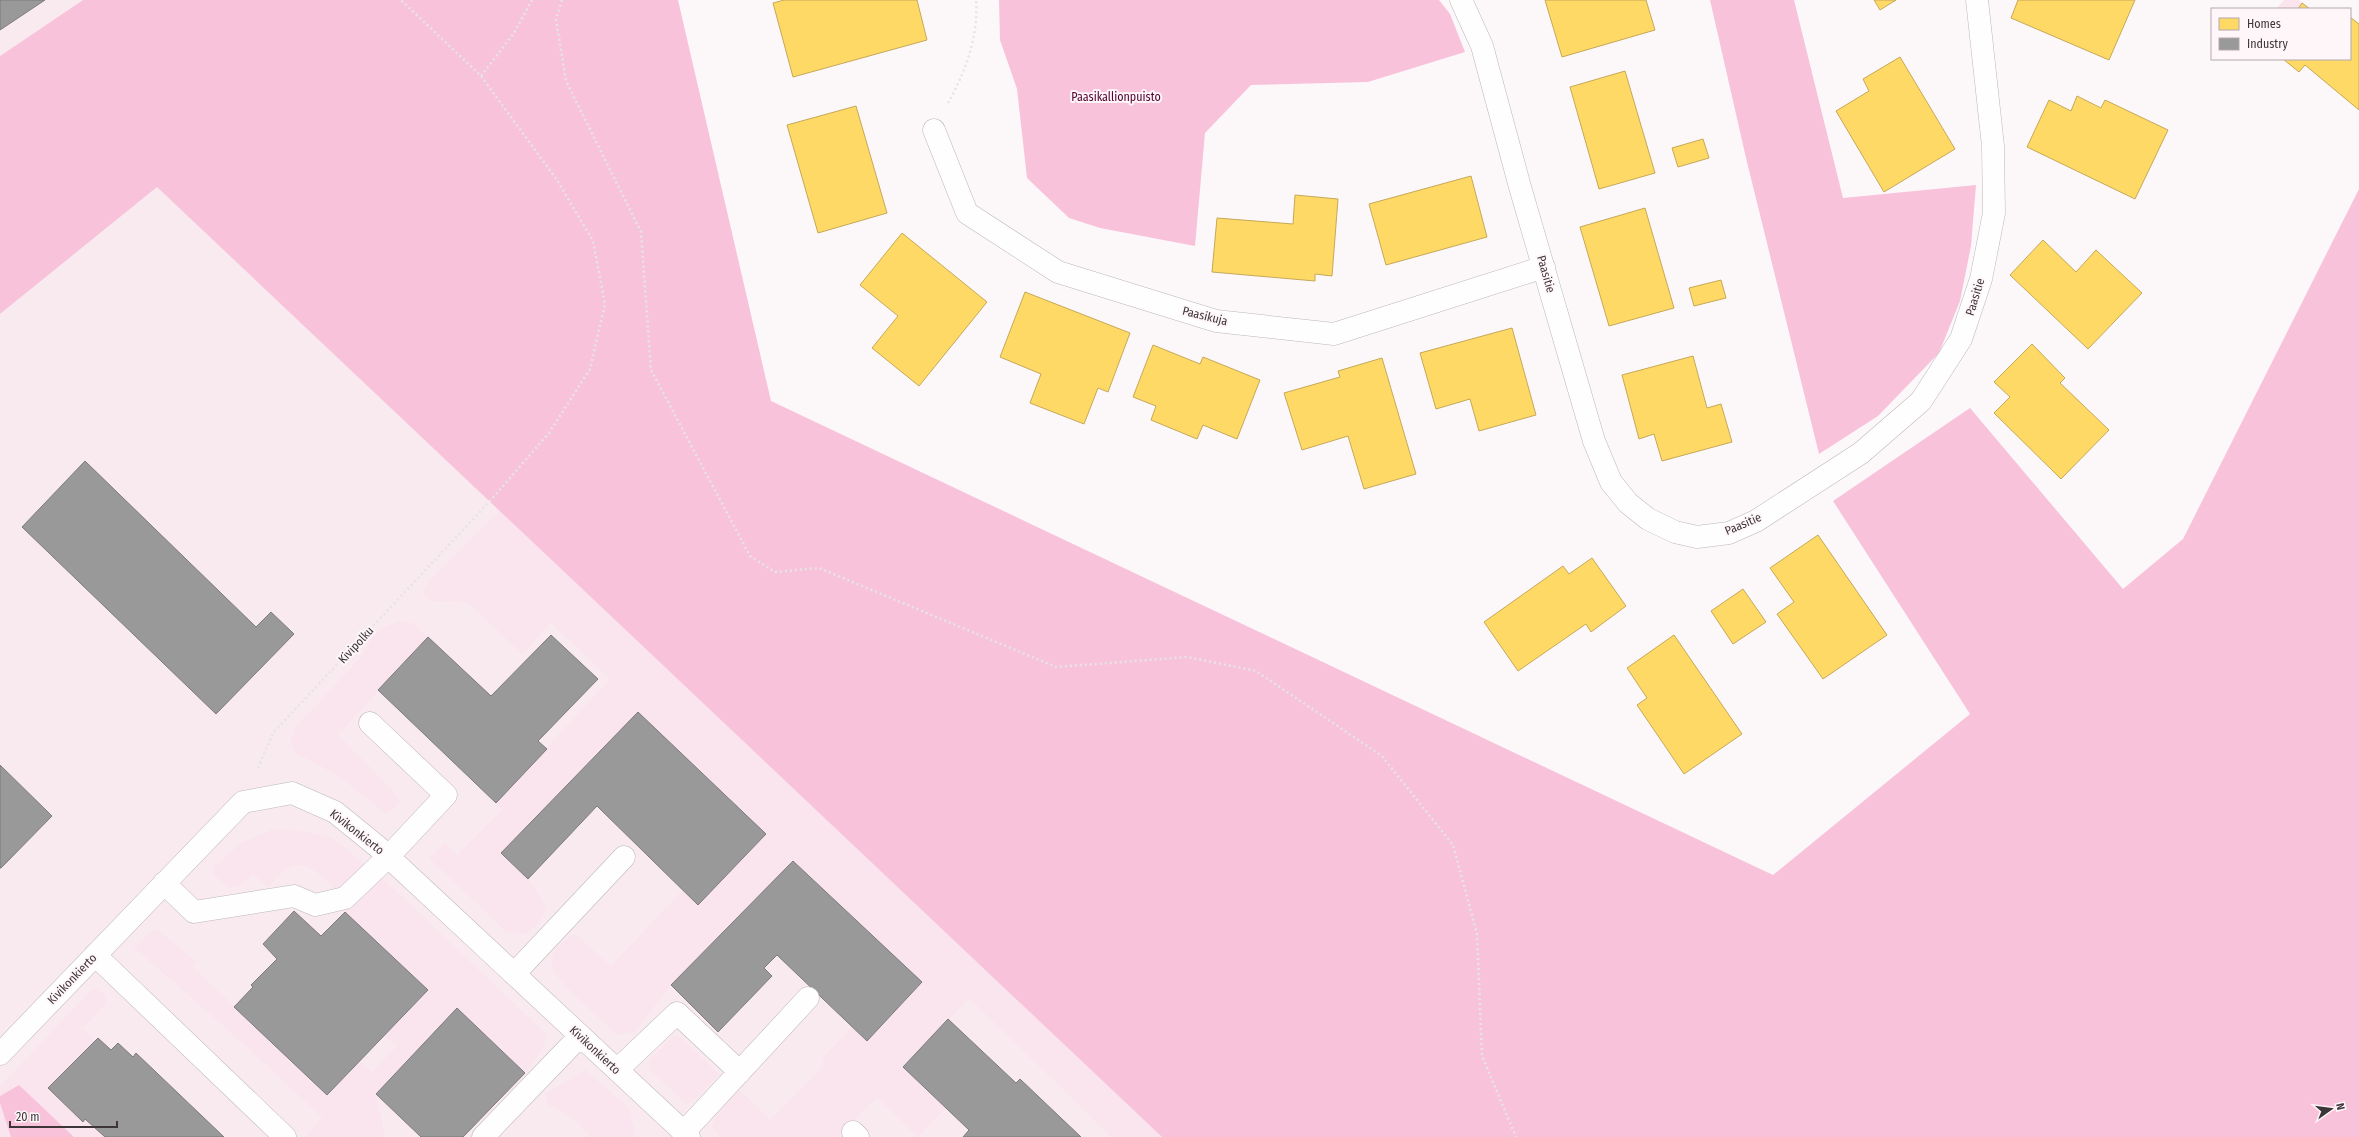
<svg xmlns="http://www.w3.org/2000/svg" width="2359" height="1137" font-family="'Fira Sans Condensed',sans-serif">
<style>
.built{fill:#f8eaef}
.green{fill:#fae4ed}
.forest{fill:#f8c3da}
.homes{fill:#ffd966;stroke:#c5a858}
.industry{fill:#999;stroke:#7d7b7c}
.lines{fill:none;stroke-linecap:round;stroke-linejoin:round}
.minor-casing{stroke:#bcb7b9;stroke-width:23}
.path{stroke:#e6e4e5;stroke-width:2.5;stroke-dasharray:2 3;stroke-linecap:butt}
.minor{stroke:#fffefe;stroke-width:22}
.labels{text-anchor:middle;stroke-width:4;stroke-linejoin:round;paint-order:stroke}
.park-label{font-size:12px;fill:#530030;stroke:#fef6f9}
.street-label{font-size:12px;fill:#3d3638;stroke:#fef6f9}
</style>
<rect width="100%" height="100%" fill="#fcf8fa"/>
<!-- built -->
<path class="built" d="M0,0H83L0,56Z
M157,186L1162,1137H0V314Z"/>
<!-- green -->
<path class="green" d="M2284,0H2299L2302,3L2298,9H2276Z
M538,461L513,524L1162,1137H1112L969,998L903,1066L946,1108L918,1137L877,1097L837,1137H720L711,1127L717,1115L739,1090L770,1120L823,1067V1058L852,1027L867,1041L922,982L793,861L671,985L635,1031L619,1035C605,1024 593,1012 580,1000C556,976 533,958 575,934L611,966L683,890L698,905L766,834L638,713L528,879L546,907C543,920 536,926 526,934L506,931L429,858L445,843L457,855L502,810L496,803L610,679L551,623L522,654L469,603C456,599 428,606 423,594L428,582L500,511Z
M400,621L414,624L428,637L338,735L395,793L400,802L386,814L343,779L314,762L295,754L291,743L294,729L361,657L371,639L385,627Z
M273,829L301,831L331,838L368,866L338,891C325,880 308,857 288,868C281,871 274,881 268,887L253,874L240,886L230,888L214,875V867L241,843Z
M379,875L547,1035L543,1048L525,1073L457,1008L376,1094L384,1132L382,1137H305L322,1117L245,1045L134,947L155,929L173,942L196,962L192,966L327,1095L360,1061L372,1072L397,1046L384,1036L428,991L345,912Z
M96,989C103,993 106,995 106,1004L83,1028L95,1041L48,1088L82,1122L85,1119L105,1137H74L19,1085L0,1096V1087L91,990Z
M674,1036L680,1037L719,1074L699,1096L687,1104L651,1071L649,1060Z
M585,1070L629,1108L636,1137H590C577,1119 569,1114 549,1105L546,1094Z
M0,1103L11,1137H0Z"/>
<!-- forest -->
<path class="forest" d="M83,0H678L771,401L1773,875L1970,714L1833,501L1970,408L2123,589L2183,539L2359,189V1137H1162L157,187L0,314V56Z
M999,0H1439L1450,14L1465,52L1368,82L1251,85L1205,133L1195,246L1100,228L1069,218L1027,178L1017,89L1000,40Z
M1710,0H1794L1843,198L1976,185L1971,246L1960,301L1939,353L1878,416L1819,454L1746,158Z
M19,1085L74,1137H11L0,1103V1096Z"/>
<!-- homes -->
<path class="homes" d="M784,0H917L927,40L793,77L773,3Z
M1545,0H1646L1655,30L1562,57Z
M1874,0H1896L1880,10Z
M2018,0H2135L2109,60L2011,18Z
M2302,3L2310,9H2298Z
M2350,17L2359,24V110L2305,65L2299,72L2283,59H2350Z
M1900,57L1955,149L1884,192L1836,111L1869,91L1863,79Z
M1625,71L1655,173L1599,189L1570,87Z
M2077,96L2101,108L2105,100L2168,130L2135,199L2027,147L2049,100L2071,111Z
M856,106L887,213L818,233L787,125Z
M1703,139L1709,158L1678,167L1672,148Z
M1471,176L1487,237L1386,265L1369,204Z
M1295,195L1338,199L1332,276L1315,274V281L1212,272L1217,218L1293,224Z
M1645,208L1674,308L1609,326L1580,227Z
M902,233L987,302L919,386L872,348L898,316L860,285Z
M2043,240L2076,272L2096,250L2142,293L2088,349L2010,275Z
M1721,280L1726,298L1694,306L1689,288Z
M1025,292L1130,333L1108,392L1098,388L1084,424L1030,403L1041,374L1000,357Z
M1512,328L1536,415L1479,431L1470,399L1436,409L1420,353Z
M2032,344L2065,378L2060,383L2109,430L2061,479L1994,413L2010,397L1994,382Z
M1153,345L1200,364L1203,357L1260,380L1237,439L1203,425L1197,439L1151,420L1156,406L1133,397Z
M1693,356L1707,408L1721,404L1732,442L1662,461L1654,434L1639,439L1622,375Z
M1382,358L1416,474L1364,489L1348,436L1302,450L1284,393L1340,377L1338,371Z
M1818,535L1887,635L1823,679L1777,614L1794,602L1770,568Z
M1592,558L1626,606L1591,632L1586,624L1518,671L1484,622L1563,566L1569,574Z
M1743,589L1766,622L1733,644L1711,611Z
M1674,635L1742,734L1684,774L1637,705L1647,698L1627,668Z"/>
<!-- industry -->
<path class="industry" d="M0,0H45L0,30Z
M85,461L256,627L271,612L294,634L216,714L22,527Z
M551,635L598,679L538,741L547,749L496,803L378,690L428,637L491,696Z
M638,712L766,834L698,905L597,806L528,879L501,853Z
M0,765L52,816L1,868H0Z
M793,861L922,982L867,1041L777,955L764,968L772,976L718,1032L671,985Z
M294,911L321,936L345,912L428,990L327,1095L234,1007L253,987L251,985L277,959L263,944Z
M457,1008L525,1073L463,1137H421L376,1094Z
M948,1019L1016,1083L1020,1079L1081,1137H963L969,1130L903,1067Z
M98,1038L111,1050L118,1043L133,1057L136,1053L224,1137H105L85,1119L83,1122L48,1088Z"/>
<g class="lines">
<!-- minor casing -->
<g class="minor-casing">
<path id="minor" d="M1461,0L1482,46L1520,187L1594,441L1611,482L1628,503L1648,519L1675,532L1697,537L1729,533L1756,521L1861,453L1921,401L1961,339L1981,279L1994,213L1993,146L1977,0
M934,130L967,213L1058,272L1216,321L1334,334L1544,267
M164,883L194,912L294,896L315,905L345,898L388,857L446,795L370,723
M95,955L285,1137
M514,974L624,857
M0,1054L243,802L292,793L335,812L378,847L689,1137
M617,1070L677,1013L740,1072
M684,1132L808,998
M853,1132L858,1137
M483,1137L580,1036"/>
</g>
<!-- path -->
<path class="path" d="M562,0L556,19L566,81L641,232L651,370L750,556L775,572L819,568L1056,667L1187,657L1256,671L1382,756L1453,845L1477,934L1482,1056L1516,1137
M481,76L514,33L532,0
M948,103C965,73 979,35 976,0
M258,768L273,733L490,501L549,433L590,369L605,304L593,241L557,180L481,76L401,0"/>
<!-- minor -->
<use href="#minor" class="minor"/>
</g>
<g class="labels">
<!-- park labels -->
<g class="park-label">
<text x="1116" y="101">Paasikallionpuisto</text>
</g>
<!-- street labels -->
<g class="street-label">
<text transform="translate(1546 274) rotate(74)" y="4">Paasitie</text>
<text transform="translate(1975 297) rotate(-73)" y="4">Paasitie</text>
<text transform="translate(1205 316) rotate(14)" y="4">Paasikuja</text>
<text transform="translate(1743 524) rotate(-23)" y="4">Paasitie</text>
<text transform="translate(356 645) rotate(-47)" y="4">Kivipolku</text>
<text transform="translate(357 832) rotate(38)" y="4">Kivikonkierto</text>
<text transform="translate(72 979) rotate(-46)" y="4">Kivikonkierto</text>
<text transform="translate(595 1050) rotate(43)" y="4">Kivikonkierto</text>
</g>
</g>
<!-- legend -->
<rect x="2211" y="8" width="140" height="52" fill="#fef6f9" stroke="#b1a9ac"/>
<rect x="2219" y="18" width="20" height="12" fill="#ffd966" stroke="#b1a9ac"/>
<text x="2247" y="28" font-size="12" fill="#3d3638">Homes</text>
<rect x="2219" y="38" width="20" height="12" fill="#999999" stroke="#b1a9ac"/>
<text x="2247" y="48" font-size="12" fill="#3d3638">Industry</text>
<!-- north arrow -->
<g transform="translate(2331 1109) rotate(76)" stroke="#fef6f9" stroke-width="3" paint-order="stroke">
<path d="M0-3L7 15L0 10L-7 15Z" fill="#3d3638"/>
<text y="-6" font-size="11" font-weight="bold" text-anchor="middle" fill="#3d3638">N</text>
</g>
<!-- scale -->
<path d="M10 1121v6h107v-6" fill="none" stroke="#3d3638" stroke-width="2"/>
<text x="16" y="1121" font-size="12" fill="#3d3638" stroke="#fef6f9" stroke-width="3" paint-order="stroke">20 m</text>
</svg>
